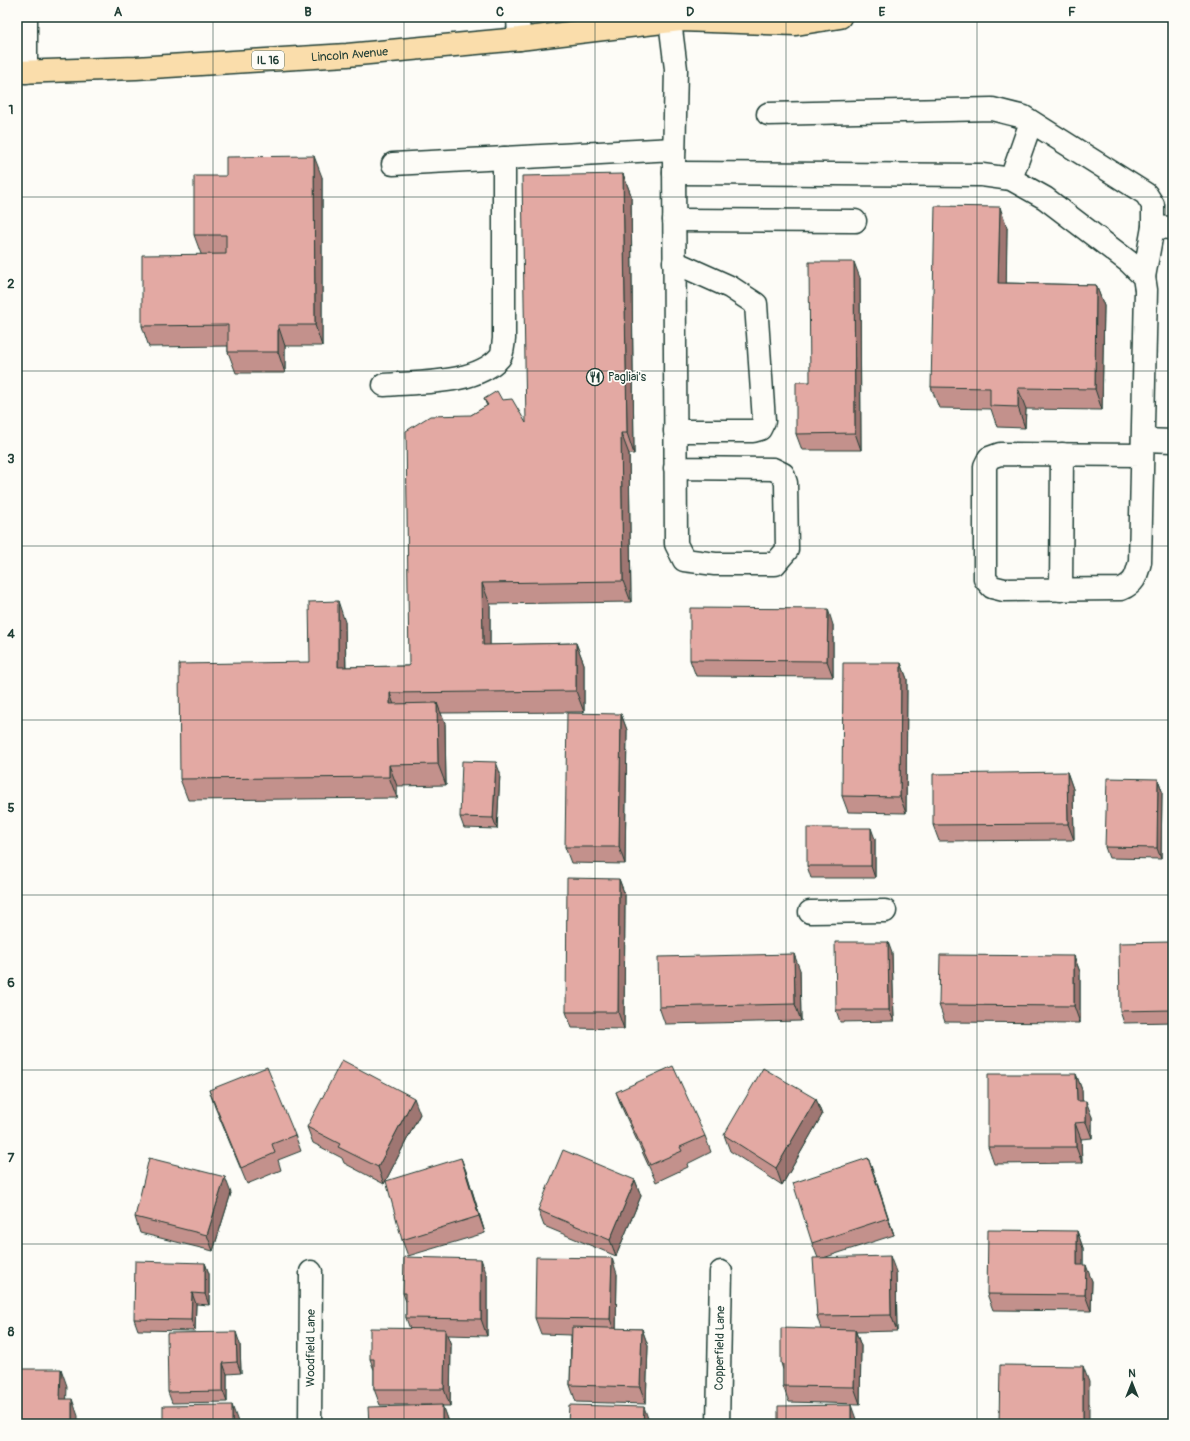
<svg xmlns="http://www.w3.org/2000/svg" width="1190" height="1441" font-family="Pangolin,sans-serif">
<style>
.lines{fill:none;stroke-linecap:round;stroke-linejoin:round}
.minor-casing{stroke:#1f3d34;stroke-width:25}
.major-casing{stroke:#1f3d34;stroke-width:25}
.minor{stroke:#fdfcf7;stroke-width:22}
.major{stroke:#faddab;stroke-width:22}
.wall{fill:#c3918c;stroke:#1f3d34}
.shaded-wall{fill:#9f7672;stroke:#1f3d34}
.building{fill:#e3a9a3;stroke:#1f3d34}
.grid{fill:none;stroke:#1f3d34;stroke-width:1;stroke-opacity:0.55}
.labels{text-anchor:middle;stroke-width:3.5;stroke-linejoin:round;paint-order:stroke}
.shield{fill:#fdfcf7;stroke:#62766e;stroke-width:1}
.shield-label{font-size:11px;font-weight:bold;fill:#1f3d34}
.street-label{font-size:12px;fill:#1f3d34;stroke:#fdfcf7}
.poi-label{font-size:12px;fill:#1f3d34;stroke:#fdfcf7;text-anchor:start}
.neatline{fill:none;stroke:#1f3d34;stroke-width:1.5}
.grid-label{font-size:13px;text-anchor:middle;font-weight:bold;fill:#1f3d34}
</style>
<rect width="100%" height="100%" fill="#fdfcf7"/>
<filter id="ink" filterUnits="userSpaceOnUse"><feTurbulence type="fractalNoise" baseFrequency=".025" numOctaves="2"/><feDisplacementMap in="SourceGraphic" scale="8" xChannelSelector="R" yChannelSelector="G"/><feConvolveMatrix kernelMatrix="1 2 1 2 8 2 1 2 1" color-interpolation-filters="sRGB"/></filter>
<g filter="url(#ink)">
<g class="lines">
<!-- minor casing -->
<g class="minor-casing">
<g id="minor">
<path d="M26,17V72"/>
<path d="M518,17L519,39"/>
<path d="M670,21L676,69L674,162L676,544L684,560L715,564H775L787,550L786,483L783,474L773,469L675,468"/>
<path d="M768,114L992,109L1024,117L1146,194L1153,205V227L1144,277"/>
<path d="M393,164L674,149"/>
<path d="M674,173L982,175L1011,179L1045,198L1129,262L1144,277L1146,290L1140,562C1136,577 1135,583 1121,589L1004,590L992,587L985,579V466L989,458L1000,454L1142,455"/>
<path d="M1011,179L1031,122"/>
<path d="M674,220L855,221"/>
<path d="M1153,227L1173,228"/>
<path d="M674,262L730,287L756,304L764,421L760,429L753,431H675"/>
<path d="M384,385C418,382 476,385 500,357C503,353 503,345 504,339V158"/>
<path d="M1143,440L1173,441"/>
<path d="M1061,590L1062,454"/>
<path d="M810,912L885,911"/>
<path id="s1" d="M310,1424L311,1272"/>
<path id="s2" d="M718,1424L721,1272"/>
</g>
</g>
<!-- major casing -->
<g class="major-casing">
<g id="major">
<path id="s3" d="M17,72L136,68L347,55L519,39L680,20L796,24L840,17"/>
</g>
</g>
<!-- minor -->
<use href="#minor" class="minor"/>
<!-- major -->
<use href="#major" class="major"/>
</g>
<!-- wall -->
<path class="wall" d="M623,174L631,195L634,454H629L631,602L490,604V645L576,643L584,664V712L441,713L445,724L446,785L397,786V798L188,800L180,779L310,662L345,622L346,667L409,666L471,415L487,406L484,399L502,400L526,423Z
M322,177V346H285V373H236L228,352V346L149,347L142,326L201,254L194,235Z
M1007,228L1006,283L1096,285L1104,306L1102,410L1026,409L1025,428L997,427L991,409L939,408L931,387Z
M860,278L861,450H802L796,434L810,382Z
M833,625V677L696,676L690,660Z
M901,663L907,679L906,813L848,812L842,796Z
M621,714L627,730L625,864L571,863L565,847Z
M1067,772L1073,789L1074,840L939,841L933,825Z
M500,773L497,829L464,828L460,817Z
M1158,779L1162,791L1161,859L1109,858L1105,847Z
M875,839V878H811L807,866Z
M619,879L625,895L624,1029L572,1028L566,1012Z
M1171,942L1173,949V1022L1124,1023L1120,1011Z
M892,953L894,1021L840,1022L836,1010Z
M1074,956L1080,972V1023L945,1022L939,1005Z
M800,970L801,1021L665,1024L659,1007Z
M1076,1074L1082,1090V1101L1092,1117V1138L1081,1139L1082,1163L994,1164L988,1147Z
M209,1090L295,1135L301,1151L278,1160L281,1170L247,1184L215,1107Z
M616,1092L705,1136L711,1152L687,1164L688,1167L656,1182L622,1108Z
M816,1099L822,1115L782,1185L730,1151L724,1135Z
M420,1114L384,1184L344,1163L342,1158L313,1143L307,1127Z
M461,1158L467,1174L485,1233L408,1256L402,1240Z
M874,1174L894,1235L823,1258L896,1272L897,1331L856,1332L861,1346L860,1404L789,1402L783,1386V1370L781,1363L821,1329L817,1316L818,1258L812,1243Z
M635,1180L641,1196L616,1256L544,1226L538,1210Z
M231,1193L213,1251L140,1233L135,1217Z
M1077,1231L1083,1248V1265L1092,1281L1091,1311L993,1310L987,1294Z
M205,1263L209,1274V1305L196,1304L195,1331L138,1330L134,1319Z
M617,1274L616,1329H642L648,1346L646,1404L576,1402L570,1385L571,1335L541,1334L535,1318Z
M487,1275V1336L447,1335L451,1345L450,1406H442L448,1422V1424H369L431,1405H380L374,1389V1370L370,1359L410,1329L406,1318V1302L403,1293Z
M240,1344L241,1373L227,1374V1402L172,1403L168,1392Z"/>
<!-- shaded-wall -->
<path class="shaded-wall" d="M314,156L322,177V346L315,325Z
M623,174L631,195L634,454L627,433Z
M1000,207L1007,228L1006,304L998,283Z
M854,262L860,278L861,450L855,433Z
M1096,285L1104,306L1102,410L1095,389Z
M278,325L285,346V373L278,352Z
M1018,388L1026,409L1025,428L1018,407Z
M621,433L629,454L631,602L623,581Z
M482,583L490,604V666L483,645Z
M338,601L345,622L346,688L338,667Z
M828,609L833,625V677L827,661Z
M576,643L584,664V712L576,691Z
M901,663L907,679L906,813L900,797Z
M390,693L397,714L390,704Z
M437,703L445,724L446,785L438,764Z
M621,714L627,730L625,864L619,847Z
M496,762L500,773L497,829L493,818Z
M389,765L397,786V798L389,777Z
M1067,772L1073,789L1074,840L1068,824Z
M1158,779L1162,791L1161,859L1157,848Z
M871,828L875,839V878L871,866Z
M619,879L625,895L624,1029L618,1012Z
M888,942L892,953L894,1021L889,1010Z
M1171,942L1173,949V1014L1172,1010Z
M794,954L800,970L801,1021L795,1004Z
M1074,956L1080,972V1023L1074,1006Z
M1076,1074L1082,1090L1083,1117L1077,1101Z
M414,1098L420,1114L384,1184L378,1167Z
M816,1099L822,1115L782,1185L776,1168Z
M1086,1101L1092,1117V1138L1086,1122Z
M1075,1123L1081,1139L1082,1163L1076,1147Z
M461,1158L467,1174L485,1233L479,1216Z
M868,1158L874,1174L894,1235L888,1218Z
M225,1177L231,1193L213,1251L207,1235Z
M635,1180L641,1196L616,1256L610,1240Z
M1077,1231L1083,1248V1281L1077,1265Z
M890,1256L896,1272L897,1331L891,1315Z
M612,1258L617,1274L616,1336L610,1319Z
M481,1259L487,1275V1336L481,1319Z
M205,1263L209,1274V1305L205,1294Z
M1086,1265L1092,1281L1091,1311L1085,1295Z
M192,1293L196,1304L195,1331L191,1320Z
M445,1329L451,1345L450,1406L444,1389Z
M642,1329L648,1346L646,1404L640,1387Z
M855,1330L861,1346L860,1404L854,1387Z
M236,1332L240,1344L241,1373L237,1362Z
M223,1363L227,1374V1402L223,1391Z
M1083,1366L1089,1382V1424H1083Z
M61,1369L67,1386L66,1415L60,1399Z
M72,1399L78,1416V1424H72Z
M232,1405L238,1422V1424H232Z
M442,1405L448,1422V1424H442Z
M851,1405L857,1422H851Z
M644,1407L650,1424H643Z"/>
<!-- building -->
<path class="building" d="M314,156L315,325H278V352H228V325L142,326V255L226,254V235H194V176H226V157Z
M623,174L627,433H621L623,581L482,583L483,645L576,643V691L390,693V704L437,703L438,764L389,765V777L180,779L179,664L310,662L309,602L338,601V667L409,666L406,431L430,416L471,415L488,405L484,399L497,391L502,400L512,399L526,423L522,176Z
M935,206L1000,207L998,283L1096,285L1095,389L1018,388V407L990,406V388L931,387Z
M809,262H854L855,433L796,434V382H810Z
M690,608L828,609L827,661L690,660Z
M843,663H901L900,797L842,796Z
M567,713L621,714L619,847H565Z
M462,761L496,762L493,818L460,817Z
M1067,772L1068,824L933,825V774Z
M1107,778L1158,779L1157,848L1105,847Z
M807,828H871V866H807Z
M567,878L619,879L618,1012H566Z
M835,942H888L889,1010H836Z
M1171,942L1172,1010L1120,1011L1119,943Z
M794,954L795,1004L659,1007L658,957Z
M940,955L1074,956V1006L939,1005Z
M342,1060L414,1098L378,1167L338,1147L340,1144L307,1127Z
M673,1066L705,1136L680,1147L682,1151L650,1165L616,1092Z
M267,1067L295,1135L272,1144L275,1153L241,1168L209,1090Z
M763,1068L816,1099L776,1168L724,1135Z
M988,1074H1076L1077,1101H1086V1122L1075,1123L1076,1147H988Z
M563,1150L635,1180L610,1240L538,1210Z
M149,1158L225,1177L207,1235L135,1217Z
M461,1158L479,1216L402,1240L386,1181Z
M868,1158L888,1218L812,1243L793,1183Z
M988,1230L1077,1231V1265H1086L1085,1295L987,1294Z
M890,1256L891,1315L817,1316L813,1258Z
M404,1257L481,1259V1319L406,1318V1293H403Z
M536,1257L612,1258L610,1319L535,1318Z
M135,1261L205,1263V1294L192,1293L191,1320L134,1319Z
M572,1327L642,1329L640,1387L570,1385Z
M370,1328L445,1329L444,1389H374V1359H370Z
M781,1328L855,1330L854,1387L783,1386V1364L781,1363Z
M236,1332L237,1362L223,1363V1391L168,1392L167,1333Z
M1000,1365L1083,1366V1424H999Z
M17,1369H61L60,1399H72V1424H17Z
M232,1405V1424H163V1406Z
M442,1405V1424H369L368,1407Z
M569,1405L644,1407L643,1424H568Z
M851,1405V1422H859V1424H778V1406Z"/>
</g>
<!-- grid -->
<path class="grid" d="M213,17V1424M404,17V1424M595,17V1424M786,17V1424M977,17V1424M17,197H1173M17,371H1173M17,546H1173M17,720H1173M17,895H1173M17,1070H1173M17,1244H1173"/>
<!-- icons -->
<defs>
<g id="restaurant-ring" transform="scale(0.9)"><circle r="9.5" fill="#fdfcf7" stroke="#1f3d34" stroke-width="1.5"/><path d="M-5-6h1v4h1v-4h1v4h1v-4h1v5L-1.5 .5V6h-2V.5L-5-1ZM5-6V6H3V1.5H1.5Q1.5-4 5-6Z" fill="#1f3d34"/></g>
</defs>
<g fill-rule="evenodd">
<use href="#restaurant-ring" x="595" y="377"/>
</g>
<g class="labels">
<!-- shield labels -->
<rect class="shield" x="252" y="51" width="32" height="18" rx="3"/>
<g class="shield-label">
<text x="268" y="64">IL 16</text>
</g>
<!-- street labels -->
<g class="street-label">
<text dy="4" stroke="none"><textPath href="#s3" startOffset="333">Lincoln Avenue</textPath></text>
<text dy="4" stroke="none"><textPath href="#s1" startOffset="76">Woodfield Lane</textPath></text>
<text dy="4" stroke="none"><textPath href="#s2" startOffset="76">Copperfield Lane</textPath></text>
</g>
<!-- poi labels -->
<g class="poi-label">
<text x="608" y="381">Pagliai's</text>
</g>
</g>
<!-- margin -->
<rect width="1190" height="1441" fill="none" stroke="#fdfcf7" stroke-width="44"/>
<!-- north arrow -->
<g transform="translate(1132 1383)" stroke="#fdfcf7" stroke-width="3" paint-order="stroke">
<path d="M0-3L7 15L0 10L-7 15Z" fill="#1f3d34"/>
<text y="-6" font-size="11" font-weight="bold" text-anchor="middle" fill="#1f3d34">N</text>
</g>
<rect x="22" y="22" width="1146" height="1397" class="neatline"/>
<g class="grid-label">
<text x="118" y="16">A</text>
<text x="308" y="16">B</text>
<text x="500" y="16">C</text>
<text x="690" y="16">D</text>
<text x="882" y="16">E</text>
<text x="1072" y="16">F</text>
<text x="11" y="114">1</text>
<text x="11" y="288">2</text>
<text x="11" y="463">3</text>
<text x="11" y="638">4</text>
<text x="11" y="812">5</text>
<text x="11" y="987">6</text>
<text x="11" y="1162">7</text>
<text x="11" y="1336">8</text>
</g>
</svg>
